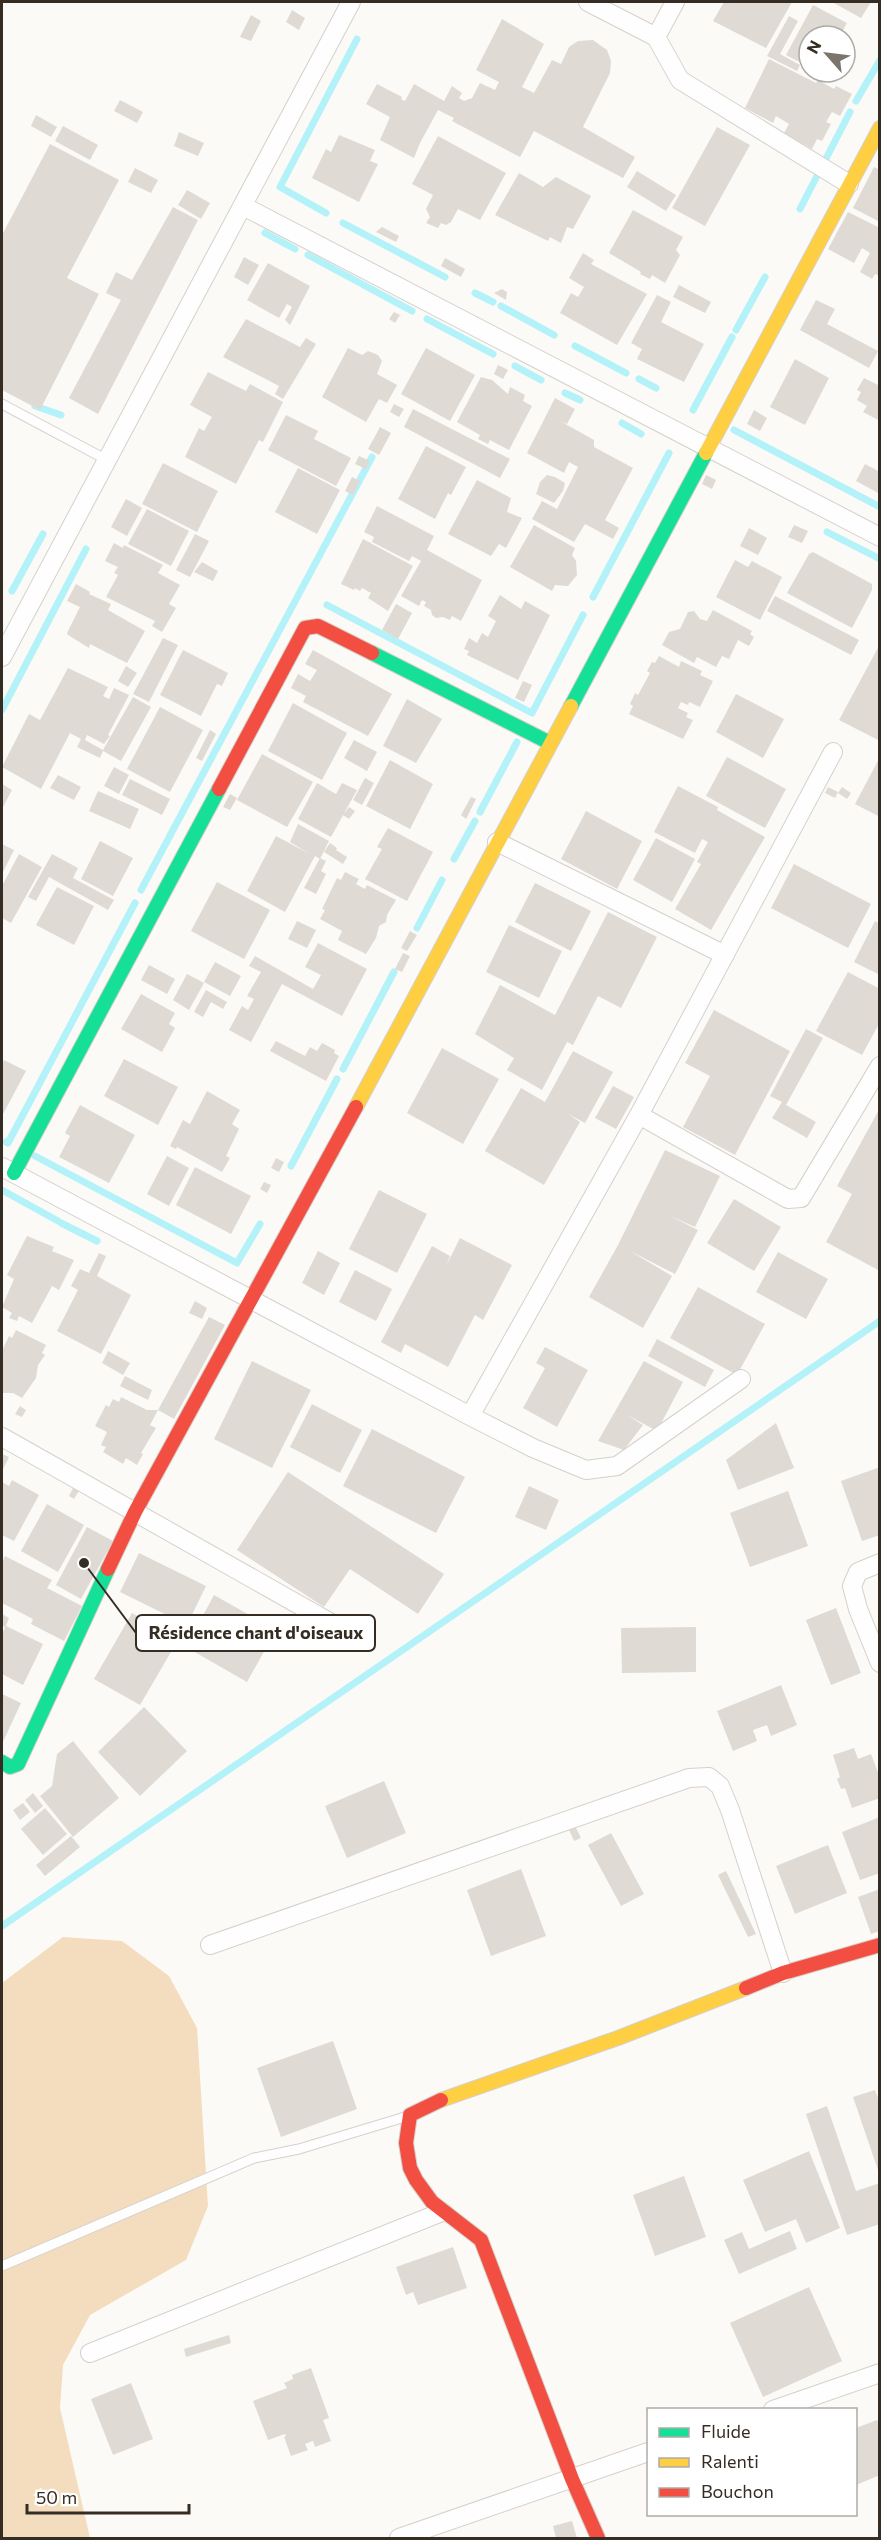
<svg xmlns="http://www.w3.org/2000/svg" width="881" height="2540" font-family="Commissioner,sans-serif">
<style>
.green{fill:#f4ddbe}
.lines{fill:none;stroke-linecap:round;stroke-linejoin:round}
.stream{stroke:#b2f2f8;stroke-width:7}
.building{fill:#dfdad4}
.lane-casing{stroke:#d5d0ca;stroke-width:11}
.street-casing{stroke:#d5d0ca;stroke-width:20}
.fast-casing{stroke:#d5d0ca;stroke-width:16}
.slow-casing{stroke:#d5d0ca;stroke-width:16}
.jam-casing{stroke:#d5d0ca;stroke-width:16}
.lane{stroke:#fffefe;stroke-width:9}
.street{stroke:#fffefe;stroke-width:18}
.fast{stroke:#16e098;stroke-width:14}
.slow{stroke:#ffcf43;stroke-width:14}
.jam{stroke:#f24e42;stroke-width:14}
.leader{fill:none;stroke:#352d23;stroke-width:2}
.callout-dot{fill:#352d23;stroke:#fff;stroke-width:2}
.callout{fill:#fff;stroke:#352d23;stroke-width:2}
.callout-label{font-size:18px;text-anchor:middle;font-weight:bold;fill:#352d23}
</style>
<rect width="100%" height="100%" fill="#fcfaf7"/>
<!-- green -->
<path class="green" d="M63,1937L122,1941L169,1976L197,2028L208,2206L186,2260L90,2315L63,2365L60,2408L90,2538H2V1983Z"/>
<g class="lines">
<!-- stream -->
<path class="stream" d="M856,101L880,60
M800,209L850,112
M326,213L280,187L357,39
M343,223L445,277
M265,233L295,249
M308,255L412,311
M475,293L493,302
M501,306L554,335
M427,319L493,354
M736,330L765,277
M575,346L626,373
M515,366L541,380
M639,379L656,388
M565,393L580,400
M35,406L61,415
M693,410L732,337
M622,423L641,434
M734,430L880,507
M827,532L880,559
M12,591L43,534
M593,597L669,453
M327,605L532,713L583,615
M2,710L86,549
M480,812L517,742
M454,859L475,821
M141,890L372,457
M417,928L442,880
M343,1069L394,972
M6,1142L8,1143L135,903
M35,1156L237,1263L260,1224
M291,1166L337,1079
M2,1190L58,1221
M61,1223L97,1241
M2,1926L880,1321"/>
</g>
<!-- building -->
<path class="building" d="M724,2H792L766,48L713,21Z
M832,2H871L861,18Z
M813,5L847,23L842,32L849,36L845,50V36H809V67L786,55Z
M292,10L305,18L299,30L286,22Z
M251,15L261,21L251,41L240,37Z
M789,16L798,21L780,54L800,65L797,71L767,56Z
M502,19L544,44L522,87L534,93L552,60L561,64L569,47L578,41L593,40L607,50L611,61L610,73L583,127L635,157L623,178L534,131L520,157L452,121L454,118L438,110L420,143L414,158L380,140L390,117L366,104L377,84L402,97L401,99L405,101L414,84L444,101L452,86L462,93L459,98L464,101L472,98L480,83L495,90L499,82L476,70Z
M769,59L816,83L818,80L834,89L836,86L852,94L840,116L832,112L826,122L831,124L822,141L817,139L812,149L784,133L789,124L776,116L773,123L745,108Z
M120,100L143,112L137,123L114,111Z
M36,115L57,127L51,137L31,126Z
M63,126L98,145L90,160L55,141Z
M717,127L750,145L705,226L672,208Z
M179,132L204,143L198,156L174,146Z
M339,135L375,150L370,161L378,164L359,202L312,178L326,149L331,152Z
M438,136L506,173L480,220L458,209L451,222L446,225L441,223L438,228L426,223L430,217L426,209L433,195L412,184Z
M50,144L119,180L67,278L99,294L40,410L2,390V235Z
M874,167L880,170V222L853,208Z
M135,168L158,180L151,193L128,182Z
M637,171L676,195L666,211L627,187Z
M519,173L543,187L556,177L591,196L573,229L567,227L561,243L550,237L548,241L495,215Z
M187,190L210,203L201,219L178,205Z
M173,207L198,220L98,414L69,398L121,300L106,293L116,272L132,280Z
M633,210L683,237L676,250L680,255L665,283L652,275L650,279L640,274L641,272L609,253Z
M848,212L880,228V276L875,274L872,279L860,272L870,253L862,248L854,263L828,249Z
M382,227L399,236L396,242L376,232Z
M583,253L594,260L591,264L647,294L617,345L560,313L571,293L578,297L584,287L569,278Z
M244,257L259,265L248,285L234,277Z
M445,258L465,269L461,277L441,266Z
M268,263L310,286L290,325L285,320L292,307L287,304L279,318L247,300Z
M679,285L711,302L705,313L673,297Z
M502,289L507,292L506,300L494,293Z
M657,295L671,302L661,322L704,344L684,382L637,359L642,349L631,343Z
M816,300L835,309L827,324L878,351L869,368L800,330Z
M394,312L400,315L395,323L389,319Z
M246,319L300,347L306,338L316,344L283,399L275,394L279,386L223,357Z
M348,348L362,355L368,351L378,355L382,361L377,374L397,385L387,403L379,399L366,422L322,397Z
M426,348L475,375L450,421L401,394Z
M795,359L829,378L805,425L770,407Z
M498,365L508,370L503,379L494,374Z
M208,372L246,391L250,384L283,402L263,442L259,440L236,484L185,457L199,428L204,431L212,417L190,405Z
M481,377L492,380L508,394L510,387L525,395L523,401L532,406L509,450L490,440L488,444L478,439L480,435L457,422Z
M864,378L880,386V421L863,412L867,406L857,400L861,392L857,390Z
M555,398L575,409L567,424L560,421L594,440V447L633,468L605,520L619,528L613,539L585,524L574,542L532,519L542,501L557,509L578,467L569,462L564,473L527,453Z
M394,404L404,409L399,417L390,412Z
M413,409L510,459L500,478L404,427Z
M754,410L767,418L760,431L747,424Z
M286,415L318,431L314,439L351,458L336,486L268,450Z
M380,427L391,433L379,455L368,449Z
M426,446L466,467L451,495L448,493L435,519L398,499Z
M359,456L370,461L366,469L355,464Z
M163,463L218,491L197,532L142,504Z
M865,464L880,472V494L856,481Z
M298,468L340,490L317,534L275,512Z
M547,475L555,477L565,483L563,491L554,503L536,494L540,482Z
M706,475L716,480L712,489L702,484Z
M352,477L360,481L353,495L345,491Z
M477,480L511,498L507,512L522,518L506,548L499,544L491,556L448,534Z
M126,499L142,508L127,536L111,527Z
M377,506L434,536L427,550L482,580L461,621L452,616L450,620L443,617L436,618L432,615L431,610L424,606L426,602L422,600L419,606L401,596L421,561L412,556L409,561L372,542L374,537L364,532Z
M147,509L189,531L171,566L128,544Z
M534,525L575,548L572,555L576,561L577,575L568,586L555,585L552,591L510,567Z
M794,525L808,531L802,543L788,537Z
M749,528L767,538L758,555L740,546Z
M195,534L209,541L190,577L176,570Z
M363,539L413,566L388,611L368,598L371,593L362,588L360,591L355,588L354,590L341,584Z
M114,543L123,548L124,545L163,565L158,573L180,585L169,604L176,608L162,632L152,626L155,621L106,597L118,575L114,573L118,567L105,561Z
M813,552L872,584V590L852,628L787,593L809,554Z
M735,560L748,567L752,561L782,577L760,620L716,597Z
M202,562L218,571L213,581L194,572Z
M76,584L90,592L89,594L111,604L108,610L145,631L127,663L90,644L89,648L68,635L67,633L80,607L67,601Z
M500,595L521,609L525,601L550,615L518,680L467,655L469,651L464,649L469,638L477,643L482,633L488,637L496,621L488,616Z
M775,596L859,640L851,655L767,611Z
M396,604L412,613L398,639L382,630Z
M713,610L752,631L750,634L754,637L749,646L738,640L729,659L722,656L716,667L697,657L694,663L662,645L669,632L680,629L688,612L694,611L700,619L707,621Z
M163,638L178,645L149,702L133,694Z
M880,644V741L839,720Z
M183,650L228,673L222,686L217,684L201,716L160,695Z
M313,650L392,694L368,736L303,702L306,696L291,688L298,674L310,681L317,670L305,664Z
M659,656L679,667L681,661L702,671L700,675L713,681L700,707L689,702L688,705L681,702L678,708L688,713L686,717L693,720L683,739L629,714L633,706L630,704L635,693L638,695L650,673L647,671L652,662L655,663Z
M126,666L137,673L128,687L118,681Z
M68,668L108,687L103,696L109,699L114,688L129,695L108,735L110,736L104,744L87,735L85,740L103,750L133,697L151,707L121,761L103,751L100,758L77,747L81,739L70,733L41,789L2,767L29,714L40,720Z
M523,681L532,685L524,702L515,698Z
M736,694L784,719L763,758L716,732Z
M407,699L442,719L416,763L383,746Z
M293,703L347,733L322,780L268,751Z
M160,707L203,730L170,792L127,769Z
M210,730L216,734L202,761L196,758Z
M354,740L377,752L367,771L344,758Z
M262,754L313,782L287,827L237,800Z
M727,757L786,789L765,828L706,796Z
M880,757V817L855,804Z
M390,760L433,784L410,829L366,806Z
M114,767L129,775L119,794L104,786Z
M58,775L81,787L74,800L50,788Z
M365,778L374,783L362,805L353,800Z
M130,779L170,799L162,815L122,795Z
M317,783L336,794L342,783L357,790L331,837L298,819Z
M2,784L12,790L2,809Z
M678,786L718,807L717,810L765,837L711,930L675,909L701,864L697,862L708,842L702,839L695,853L654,832Z
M828,787L838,792L835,798L825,793Z
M842,787L851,793L847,799L838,793Z
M98,791L139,809L130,829L89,811Z
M230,794L237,798L230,810L223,807Z
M471,797L476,799L466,819L461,815Z
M349,807L355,811L349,819L343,815Z
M586,811L642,841L617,889L561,859Z
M298,824L329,841L320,859L315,856L285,912L247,891L276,836L310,854L290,842Z
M388,828L433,852L407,901L365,879L382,849L377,847Z
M656,838L695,859L672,902L633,880Z
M100,841L133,858L113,896L81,879Z
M330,843L337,848L336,850L347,857L343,864L324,852Z
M2,844L14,850L2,874Z
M19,854L42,867L11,923L2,918V886Z
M52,854L78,868L73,878L114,900L108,910L49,877L36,901L28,897Z
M320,858L326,861L321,871L326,874L316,894L304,888Z
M794,864L871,904L848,948L771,908Z
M345,872L359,879L356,884L365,889L367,885L396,900L387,915L386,922L379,926L376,938L366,954L338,940L342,931L320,919L325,910L322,909L337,878L341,880Z
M217,882L270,910L244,959L191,931Z
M535,883L591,911L571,951L515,922Z
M57,887L94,906L74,945L36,925Z
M608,912L657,937L621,1008L598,996L573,1045L567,1042L542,1090L507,1070L514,1058L475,1034L500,985L555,1015Z
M297,921L316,930L307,948L288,939Z
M875,921L880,924V975L854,962Z
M509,925L562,951L539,998L486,972Z
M410,931L417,935L407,951L401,948Z
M318,943L367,969L342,1016L282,984L251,1042L229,1030L242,1006L248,1010L254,999L247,996L261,972L249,966L255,956L313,989L321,975L305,967Z
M403,953L410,956L402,972L395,969Z
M215,962L241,976L230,996L204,982Z
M149,965L175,979L167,994L141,980Z
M848,972L880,989V1022L862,1055L816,1031Z
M187,974L204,983L189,1010L173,1000Z
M206,990L227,1002L223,1009L211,1002L203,1017L194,1012Z
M141,994L175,1013L169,1024L175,1028L162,1052L121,1029Z
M714,1010L790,1051L735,1155L683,1127L710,1076L685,1063Z
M806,1029L823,1038L786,1105L816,1122L807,1138L772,1118L782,1102L770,1096Z
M276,1041L305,1056L310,1047L317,1051L322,1043L335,1050L334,1053L339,1056L326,1081L270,1051Z
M442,1048L499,1079L463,1144L407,1113Z
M573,1051L613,1072L585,1123L568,1114L580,1122L544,1185L485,1151L521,1088L545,1102Z
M124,1059L178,1087L158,1125L104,1096Z
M4,1060L26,1071L2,1116V1065Z
M613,1086L634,1097L616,1129L595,1118Z
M207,1091L240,1110L232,1124L239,1129L226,1156L230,1158L222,1172L177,1147L176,1149L170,1146L183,1120L190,1124Z
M80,1105L135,1135L109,1183L59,1157L70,1136L65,1133Z
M880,1108V1271L826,1242L852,1194L837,1186Z
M665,1150L720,1176L695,1227L668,1215L698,1230L675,1274L630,1251L672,1276L643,1328L589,1297L618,1245Z
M167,1156L189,1168L169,1206L147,1194Z
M276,1158L284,1162L279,1172L271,1168Z
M195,1167L251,1196L231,1234L176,1205Z
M264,1182L271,1185L267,1193L260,1189Z
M379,1190L427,1214L397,1273L349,1249Z
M734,1199L781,1227L754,1271L707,1243Z
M27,1236L54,1247L52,1251L74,1260L59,1290L52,1286L32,1323L19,1316L17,1321L9,1318L12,1313L2,1307L14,1279L7,1275Z
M460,1238L512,1265L483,1320L475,1315L448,1367L405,1344L401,1353L381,1342L432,1246L450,1256L446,1266Z
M318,1251L340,1263L324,1295L302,1283Z
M778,1252L828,1279L806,1319L756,1292Z
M99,1253L106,1256L97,1276L131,1295L101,1354L57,1331L78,1290L71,1286L80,1269L89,1273Z
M355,1270L392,1289L376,1321L339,1302Z
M698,1287L765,1324L737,1375L670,1338Z
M195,1301L207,1308L202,1319L189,1313Z
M209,1317L225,1325L174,1419L158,1410Z
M16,1330L46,1345L42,1353L45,1355L38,1365L36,1378L22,1398L13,1393H2V1351L9,1336L12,1338Z
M657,1339L714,1370L705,1387L648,1356Z
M545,1347L588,1370L557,1427L523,1408L545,1368L536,1363Z
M108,1351L130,1363L123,1375L102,1363Z
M252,1361L311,1390L272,1468L214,1439Z
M644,1361L683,1382L657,1431L627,1415L643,1425L624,1450L598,1441Z
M125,1376L152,1390L148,1400L120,1386Z
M121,1397L147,1410H158L150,1425L156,1428L141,1453L143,1454L137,1465L126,1458L123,1464L103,1452L106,1447L101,1445L107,1432L95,1426L106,1405L109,1407L113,1399L119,1402Z
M312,1404L362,1430L340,1473L290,1447Z
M20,1406L26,1410L22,1417L15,1414Z
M776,1423L794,1468L738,1490L726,1460Z
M372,1429L465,1477L436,1533L343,1486Z
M2,1454L9,1457L2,1471Z
M880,1467V1535L862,1541L841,1481Z
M288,1472L444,1574L418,1614L350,1569L324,1607L237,1550Z
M12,1480L39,1495L14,1541L2,1535V1482L9,1486Z
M529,1486L559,1500L546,1530L515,1517Z
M73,1488L79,1491L74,1499L69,1496Z
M788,1491L808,1546L750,1567L730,1513Z
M47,1504L84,1525L58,1572L21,1551Z
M87,1527L113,1541L81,1599L56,1585Z
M139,1553L206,1586L187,1625L120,1592Z
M5,1556L52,1580L47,1588L82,1606L64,1641L31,1624L33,1619L2,1603V1562Z
M214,1595L276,1630L247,1682L186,1647Z
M836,1608L861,1673L831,1685L806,1620Z
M132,1613L178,1640L140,1705L94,1679Z
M2,1614L9,1618L6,1626L43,1644L23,1685L2,1674V1634L5,1628L2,1624Z
M696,1627V1672L622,1673L621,1628Z
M781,1685L797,1725L771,1736L767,1725L753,1730L757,1741L733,1751L717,1711Z
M2,1694L21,1703L2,1744Z
M144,1707L187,1751L140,1796L98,1752Z
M73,1741L119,1798L73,1837L40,1796L52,1786L57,1754Z
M854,1748L858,1759L871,1754L880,1778V1798L852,1808L845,1788L841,1789L837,1779L840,1777L833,1755Z
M384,1781L406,1833L347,1858L325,1806Z
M33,1793L43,1806L35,1813L25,1800Z
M23,1803L30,1812L20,1820L13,1810Z
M45,1808L67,1834L43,1855L21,1829Z
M880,1817V1873L860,1880L842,1832Z
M575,1826L581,1838L574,1841L569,1830Z
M611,1833L644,1894L621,1906L588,1845Z
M71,1836L80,1847L45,1876L36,1865Z
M828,1845L847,1893L795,1914L776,1866Z
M521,1869L546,1936L491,1956L467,1890Z
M726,1871L756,1934L748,1937L718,1875Z
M880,1889V1931L871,1934L858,1897Z
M333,2041L357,2109L281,2137L257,2068Z
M875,2090L880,2103L879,2173L853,2097Z
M827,2106L856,2191L880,2183V2224L847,2235L806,2114Z
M809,2151L840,2228L806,2243L796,2219L765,2232L743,2180Z
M684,2176L706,2237L655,2256L633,2195Z
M790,2231L797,2249L739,2274L724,2240L742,2232L749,2249Z
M453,2247L467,2288L418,2305L413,2292L406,2295L396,2267Z
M809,2287L842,2361L763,2397L730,2323Z
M229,2335L231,2343L186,2357L184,2349Z
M311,2368L329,2418L323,2420L331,2441L315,2447L313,2441L305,2444L308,2450L291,2456L284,2437L286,2436L285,2434L268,2440L253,2401L287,2388L284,2383L293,2379L292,2375Z
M131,2383L153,2439L113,2455L91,2399Z
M877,2420L880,2425V2475L856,2485V2428Z
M572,2521L577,2538H556L553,2526Z"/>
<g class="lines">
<!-- lane casing -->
<g class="lane-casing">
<path id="lane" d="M2,404L107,460
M2,2266L254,2158L299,2149L405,2117"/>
</g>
<!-- street casing -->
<g class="street-casing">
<path id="street" d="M588,2L656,37L680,80L849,184
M656,37L675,2
M243,206L880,537
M2,657L351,2
M497,842L725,955
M639,1115L788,1199L801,1198L880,1066
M2,1167L470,1416L533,1448L586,1470L617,1466L741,1379
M470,1416L639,1115L833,752
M2,1437L347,1632
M880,1563L858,1572L852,1586L858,1609L880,1663
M210,1945L689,1778L709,1777L720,1786L730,1810L783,1973
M90,2353L442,2212
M773,2410L880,2373
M399,2538L648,2452"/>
</g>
<!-- fast casing -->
<g class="fast-casing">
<path id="fast" d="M372,653L550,743
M571,706L706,453
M14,1173L219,789
M2,1762L10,1767L18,1764L108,1569"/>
</g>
<!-- slow casing -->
<g class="slow-casing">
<path id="slow" d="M706,453L880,128
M356,1107L571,706
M441,2100L618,2038L746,1988"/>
</g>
<!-- jam casing -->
<g class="jam-casing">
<path id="jam" d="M219,789L305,628L318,626L372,653
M108,1569L135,1512L356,1107
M746,1988L783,1973L880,1945
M441,2100L410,2115L406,2143L410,2168L416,2180L432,2202L481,2240L572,2479L598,2538"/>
</g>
<!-- lane -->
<use href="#lane" class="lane"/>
<!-- street -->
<use href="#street" class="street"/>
<!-- fast -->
<use href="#fast" class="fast"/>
<!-- slow -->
<use href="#slow" class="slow"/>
<!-- jam -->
<use href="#jam" class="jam"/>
</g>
<!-- callouts -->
<path class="leader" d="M84 1563L136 1633"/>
<circle class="callout-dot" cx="84" cy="1563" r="6"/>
<rect class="callout" x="136" y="1615" width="239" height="36" rx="6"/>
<g class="callout-label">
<text x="256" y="1639">Résidence chant d'oiseaux</text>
</g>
<!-- border -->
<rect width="881" height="2540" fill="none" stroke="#352d23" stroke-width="6"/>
<!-- legend -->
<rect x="647" y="2408" width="210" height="108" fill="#ffffff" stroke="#aeaba7" stroke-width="1.5"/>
<rect x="659" y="2428" width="30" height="9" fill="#16e098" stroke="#aeaba7" stroke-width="1.5"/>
<text x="701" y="2438" font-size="18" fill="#352d23">Fluide</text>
<rect x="659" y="2458" width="30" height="9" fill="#ffcf43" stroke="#aeaba7" stroke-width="1.5"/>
<text x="701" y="2468" font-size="18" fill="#352d23">Ralenti</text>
<rect x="659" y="2488" width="30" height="9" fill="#f24e42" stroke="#aeaba7" stroke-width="1.5"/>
<text x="701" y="2498" font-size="18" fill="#352d23">Bouchon</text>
<!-- north arrow -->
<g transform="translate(827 54) rotate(298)"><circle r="28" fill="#ffffff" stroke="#aeaba7" stroke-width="1.5"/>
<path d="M0-4.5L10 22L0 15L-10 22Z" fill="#7b756d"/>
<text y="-9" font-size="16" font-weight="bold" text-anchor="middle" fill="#352d23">N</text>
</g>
<!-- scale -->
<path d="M27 2504v9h162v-9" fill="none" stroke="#352d23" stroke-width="3"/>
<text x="36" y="2504" font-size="18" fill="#352d23" stroke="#ffffff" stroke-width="4.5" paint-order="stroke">50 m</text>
</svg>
